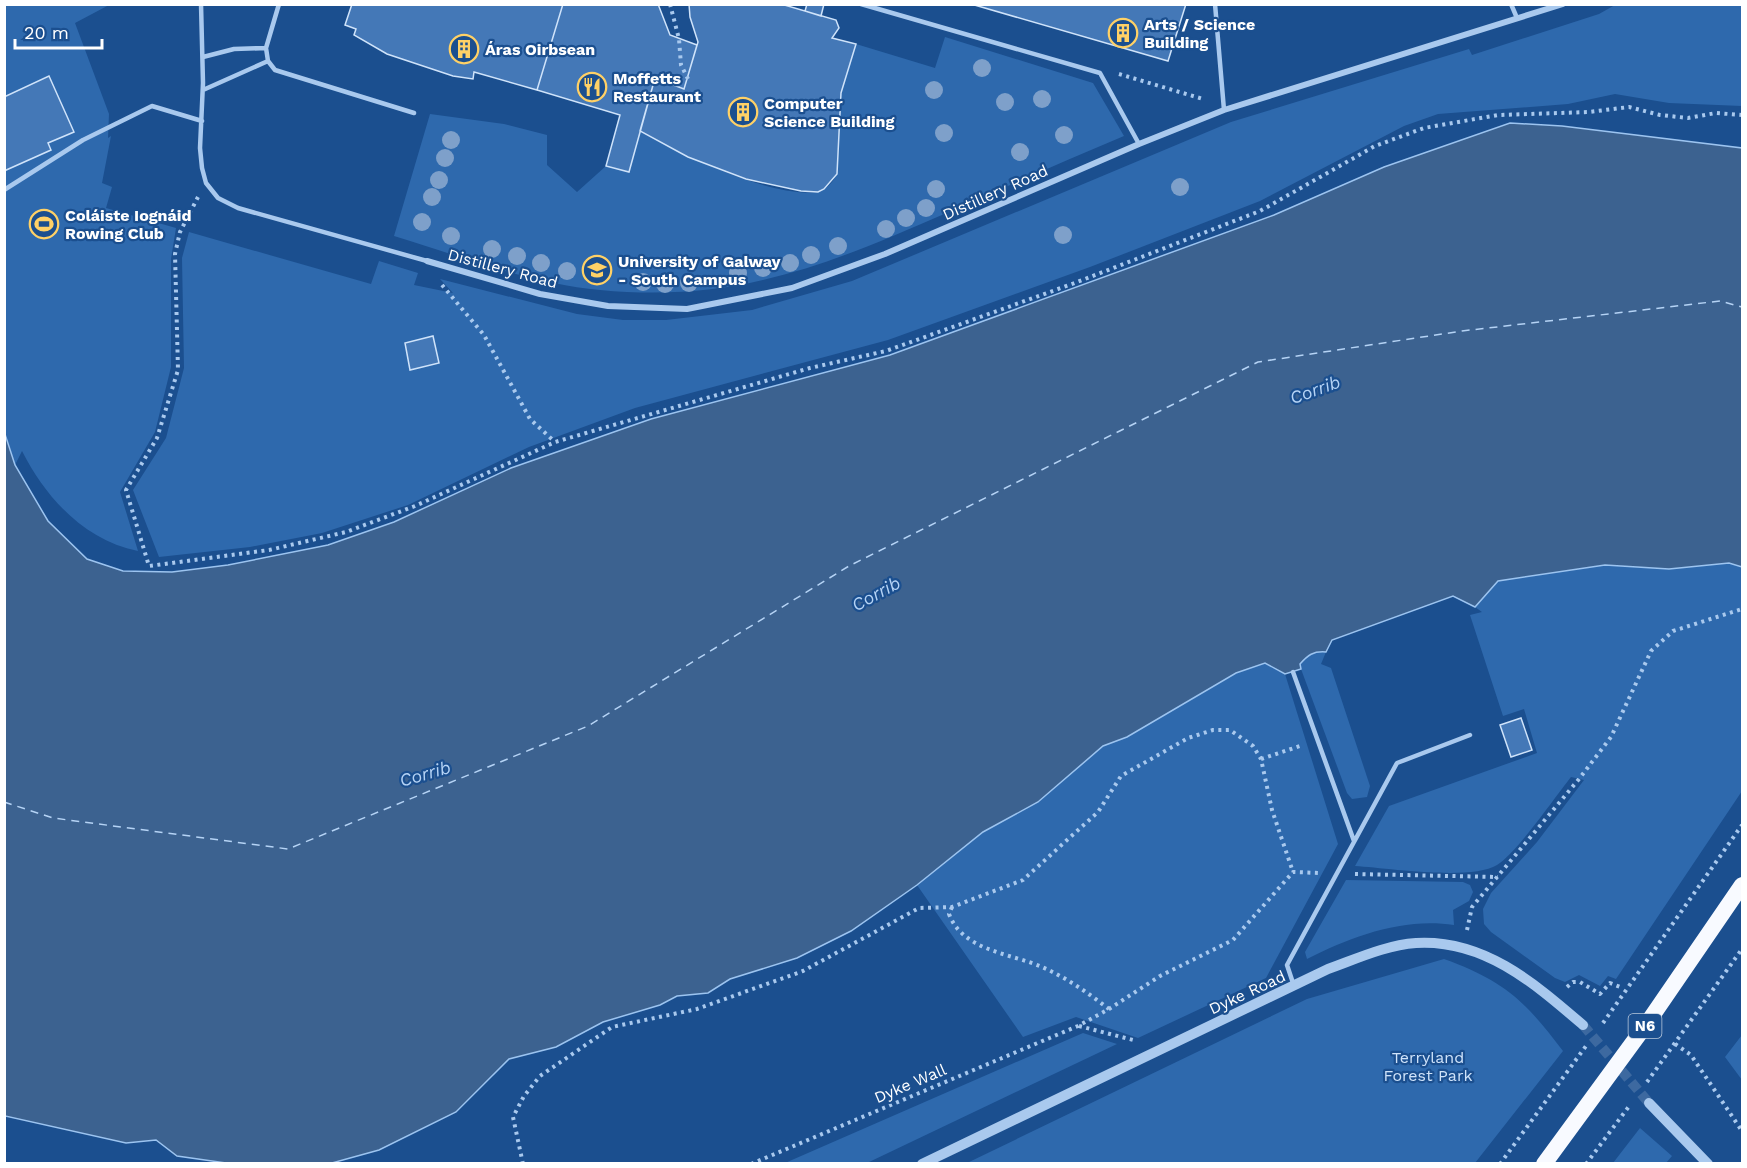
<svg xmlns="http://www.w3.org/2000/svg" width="1747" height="1168" font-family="'Work Sans',sans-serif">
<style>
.green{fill:#2e69ad}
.water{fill:#3c6290;stroke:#9cc4f0;stroke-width:1.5}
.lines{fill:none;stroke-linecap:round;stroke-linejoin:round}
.ferry{stroke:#b5d3f5;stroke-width:1.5;stroke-dasharray:8 6;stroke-linecap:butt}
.building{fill:#4478b7;stroke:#cfe3fa;stroke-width:1.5}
.tertiary-tunnel{stroke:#3d69a0;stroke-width:10;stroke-dasharray:10 5;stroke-linecap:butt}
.path{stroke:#a9c9ee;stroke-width:4;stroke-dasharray:3 4.5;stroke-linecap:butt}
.service{stroke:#a9c9ee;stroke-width:4.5}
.minor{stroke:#a9c9ee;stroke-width:6}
.tertiary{stroke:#a9c9ee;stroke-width:10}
.trunk{stroke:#f8faff;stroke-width:16}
.tree{fill:#7ea0ca}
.labels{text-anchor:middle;stroke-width:4.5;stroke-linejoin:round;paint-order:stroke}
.shield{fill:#1b4f8f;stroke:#bbcadd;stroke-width:1.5}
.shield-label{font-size:15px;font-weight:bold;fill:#fff}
.poi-label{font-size:16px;font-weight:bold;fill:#fff;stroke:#1b4f8f;text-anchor:start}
.street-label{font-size:16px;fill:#fff;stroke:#1b4f8f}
.park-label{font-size:16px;fill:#cfe3fa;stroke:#1b4f8f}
.water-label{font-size:18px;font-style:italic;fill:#b5d3f5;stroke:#1b4f8f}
</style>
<rect width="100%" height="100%" fill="#1b4f8f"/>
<!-- green -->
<path class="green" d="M4,5H109L75,23L109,114L108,138L111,136L102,183L112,187L106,208L176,228L171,259V367L155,432L120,492L138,551C84,540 46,498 22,451L15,465L5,431Z
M1615,5H1742V106L1669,103L1615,94L1568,104L1438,114L1404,126L1260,201L1090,267L888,340L635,408L529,447L408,505L322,533L250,547L159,557L133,490L166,438L184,368L182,258L189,232L371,284L379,261L418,273L414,285L453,293L440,279L577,314L623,320H666L752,310L852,281L1231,122L1469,49L1472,55L1599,14Z
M945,37L1093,83L1124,136C1065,161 1007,186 949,212C827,265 737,303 600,290C530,284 460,256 394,236L430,114L504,124L547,135V165L577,192L606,166L629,172L640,131C681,154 770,198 817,192C826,190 833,182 837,174L841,93L856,44L935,68Z
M1729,563L1742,567V791L1616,979L1608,976L1600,986L1579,975L1565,982L1555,978L1491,932L1484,924L1483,909L1491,893L1537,842L1584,780L1571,777C1555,797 1516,854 1497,865C1471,881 1388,868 1355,866L1389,806L1537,753L1524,709L1503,716L1470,615L1482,612L1475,607L1498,581L1605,565L1669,569Z
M1318,651L1326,652L1321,664L1331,668L1370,786L1367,797L1352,799L1347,793L1301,669L1300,664L1311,653Z
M1265,663L1285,674L1338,844L1266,978L1138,1038L1076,1017L1023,1037L917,885L983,832L1038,802L1103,746L1127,737L1237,673Z
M1346,880L1463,882L1470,885L1473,892L1469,901L1453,910L1454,925C1404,917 1352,936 1307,959L1305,952Z
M1444,959C1505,981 1525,1001 1563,1051L1475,1163H967L1307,999Z
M1083,1033L1117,1044L867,1163H785Z
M1742,1035V1080L1725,1057Z
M1640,1128L1672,1156L1666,1163H1613Z"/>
<!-- water -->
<path class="water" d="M1510,123L1562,126L1742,148V567L1729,563L1669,569L1605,565L1498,581L1475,607L1453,596L1332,640L1326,652C1313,651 1308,655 1300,664L1301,669L1285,674L1265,663L1236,673L1127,737L1103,746L1038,802L983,832L917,885L851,931L797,958L730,979L708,993L677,996L660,1005L603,1022L556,1047L509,1059L456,1112L379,1150L332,1163L233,1164L177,1156L156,1140L126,1143L5,1116L4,431L15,465L48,521L87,559L123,571L172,572L228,565L328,545L394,522L511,468L651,419L890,355L1274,215L1384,167Z"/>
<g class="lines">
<!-- ferry -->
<path class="ferry" d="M4,802L53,818L288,849L588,726L849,566L1258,362L1462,331L1720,301L1742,307"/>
</g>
<!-- building -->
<path class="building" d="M352,4H563L537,90L474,72L473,79L453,76L387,54L354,35L356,29L345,25Z
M563,4H658L670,35L697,45L684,89L655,78L629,172L606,166L620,115L537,90Z
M689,4H781L836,20L839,28L832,38L856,44L841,93L837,174L824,189L818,192L801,191L746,179L688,157L640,131L655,78L684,89L698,42L690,17Z
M807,4H824L821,16L805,11Z
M971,4H1186L1168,61Z
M49,76L74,132L48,143L51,150L4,171V97Z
M433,336L439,363L410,370L405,343Z
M1521,718L1532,750L1511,757L1500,725Z"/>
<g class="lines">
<!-- tertiary-tunnel -->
<path class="tertiary-tunnel" d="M1583,1025L1649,1103"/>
<!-- path -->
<path class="path" d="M670,4L679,39L681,65L688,79
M1119,74L1203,99
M198,197L180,232L175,254L178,370L157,438L126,490L149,566L269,550L346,532L415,506L555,442L810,368L886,351L1072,284L1260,211L1375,146L1424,128L1498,115L1589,112L1629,107L1660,115L1688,118L1716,113L1742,115
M442,285L484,335L530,419L555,442
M1261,759L1303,745
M1355,874L1498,877
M952,907L949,914C963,951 1010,953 1042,967C1067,978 1088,993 1109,1009
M1467,930L1472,907L1579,779L1611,737L1651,651L1673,631L1742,609
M1567,987L1573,982H1580L1600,994L1610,983L1620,987
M1603,1023L1742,825
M1079,1026L1133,1040
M1675,1044L1691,1055L1742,1131
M1647,1082L1742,949
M523,1164L513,1117L524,1096L540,1076L612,1027L697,1009L803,971L919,908L952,907L1023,880L1098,812L1121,776L1188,738L1213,730H1230L1253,746L1261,759L1272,810L1293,872
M751,1164L1078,1026L1109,1009L1160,976L1233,940L1293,872L1320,873
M1500,1164L1586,1046
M1586,1164L1630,1105"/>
<!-- service -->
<path class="service" d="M201,4L203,83L200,148L202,168L206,183L218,198L238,208L427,261
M861,4L1100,73L1139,144
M1215,4L1224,110
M1511,4L1517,18
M266,48L279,4
M203,57L234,49L266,48L268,61L275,70L414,113
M203,90L268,61
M4,190L83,140L152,106L202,121
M1293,672L1354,841
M1294,986L1287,965L1397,763L1470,735"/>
<!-- minor -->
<path class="minor" d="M427,261L540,294L608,306L687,309L792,288L885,254L1139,144L1224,110L1563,4"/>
<!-- tertiary -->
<path class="tertiary" d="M1649,1103L1708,1164
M922,1164L1328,969C1356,959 1386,945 1416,943C1484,939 1534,983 1583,1025"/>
<!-- trunk -->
<path class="trunk" d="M1544,1164L1648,1022L1742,885"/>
</g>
<!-- trees -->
<g class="tree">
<circle cx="982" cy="68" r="9"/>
<circle cx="934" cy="90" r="9"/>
<circle cx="1042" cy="99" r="9"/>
<circle cx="1005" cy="102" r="9"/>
<circle cx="944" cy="133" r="9"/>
<circle cx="1064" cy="135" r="9"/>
<circle cx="451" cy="140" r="9"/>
<circle cx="1020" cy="152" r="9"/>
<circle cx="445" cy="158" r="9"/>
<circle cx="439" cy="180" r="9"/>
<circle cx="1180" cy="187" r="9"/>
<circle cx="936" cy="189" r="9"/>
<circle cx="432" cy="197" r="9"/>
<circle cx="926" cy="208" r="9"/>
<circle cx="906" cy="218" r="9"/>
<circle cx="422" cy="222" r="9"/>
<circle cx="886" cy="229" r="9"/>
<circle cx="1063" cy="235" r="9"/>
<circle cx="451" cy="236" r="9"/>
<circle cx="838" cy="246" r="9"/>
<circle cx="492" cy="249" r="9"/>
<circle cx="811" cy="255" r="9"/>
<circle cx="517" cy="256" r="9"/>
<circle cx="541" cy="263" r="9"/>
<circle cx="790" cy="263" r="9"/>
<circle cx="763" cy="268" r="9"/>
<circle cx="567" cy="271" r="9"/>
<circle cx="738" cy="273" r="9"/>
<circle cx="643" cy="282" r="9"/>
<circle cx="689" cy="283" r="9"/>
<circle cx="665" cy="284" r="9"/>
</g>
<!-- icons -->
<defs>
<g id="building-ring" transform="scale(1.5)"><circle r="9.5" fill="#1b4f8f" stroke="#ffd166" stroke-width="1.5"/><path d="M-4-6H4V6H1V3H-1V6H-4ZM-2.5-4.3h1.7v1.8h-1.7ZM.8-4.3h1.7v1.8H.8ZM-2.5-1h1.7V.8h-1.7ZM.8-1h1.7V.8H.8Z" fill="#ffd166"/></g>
<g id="restaurant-ring" transform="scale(1.5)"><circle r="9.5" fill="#1b4f8f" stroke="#ffd166" stroke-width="1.5"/><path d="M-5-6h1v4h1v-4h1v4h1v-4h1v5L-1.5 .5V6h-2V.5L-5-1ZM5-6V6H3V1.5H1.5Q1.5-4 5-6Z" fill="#ffd166"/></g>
<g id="stadium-ring" transform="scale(1.5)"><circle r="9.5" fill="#1b4f8f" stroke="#ffd166" stroke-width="1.5"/><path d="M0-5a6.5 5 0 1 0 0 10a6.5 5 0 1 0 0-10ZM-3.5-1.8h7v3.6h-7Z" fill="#ffd166"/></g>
<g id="university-ring" transform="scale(1.5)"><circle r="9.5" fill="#1b4f8f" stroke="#ffd166" stroke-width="1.5"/><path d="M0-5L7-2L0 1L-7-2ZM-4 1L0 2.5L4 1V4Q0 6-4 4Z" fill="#ffd166"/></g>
</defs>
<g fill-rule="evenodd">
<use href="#building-ring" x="1123" y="33"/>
<use href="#building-ring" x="464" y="49"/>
<use href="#restaurant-ring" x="592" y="87"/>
<use href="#building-ring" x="743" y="112"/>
<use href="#stadium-ring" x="44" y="224"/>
<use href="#university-ring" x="597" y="270"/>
</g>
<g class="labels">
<!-- shield labels -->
<rect class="shield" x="1628.5" y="1014" width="33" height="24" rx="4.5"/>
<g class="shield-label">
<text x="1645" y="1031">N6</text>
</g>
<!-- poi labels -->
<g class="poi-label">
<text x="1144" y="30">Arts / Science<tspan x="1144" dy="18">Building</tspan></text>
<text x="485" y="55">Áras Oirbsean</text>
<text x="613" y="84">Moffetts<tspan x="613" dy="18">Restaurant</tspan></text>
<text x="764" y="109">Computer<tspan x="764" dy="18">Science Building</tspan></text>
<text x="65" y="221">Coláiste Iognáid<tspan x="65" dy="18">Rowing Club</tspan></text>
<text x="618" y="267">University of Galway<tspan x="618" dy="18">- South Campus</tspan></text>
</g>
<!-- street labels -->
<g class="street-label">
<text transform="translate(995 192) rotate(-24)" y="6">Distillery Road</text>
<text transform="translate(503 268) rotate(15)" y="6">Distillery Road</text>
<text transform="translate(1247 992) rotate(-25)" y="6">Dyke Road</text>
<text transform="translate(910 1083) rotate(-23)" y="6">Dyke Wall</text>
</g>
<!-- park labels -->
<g class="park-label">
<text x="1428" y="1063">Terryland<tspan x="1428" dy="18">Forest Park</tspan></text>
</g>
<!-- water labels -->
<g class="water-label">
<text transform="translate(1315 390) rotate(-20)" y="6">Corrib</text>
<text transform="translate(876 594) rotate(-29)" y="6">Corrib</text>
<text transform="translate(425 774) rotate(-16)" y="6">Corrib</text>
</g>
</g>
<!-- border -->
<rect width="1747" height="1168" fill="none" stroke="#ffffff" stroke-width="12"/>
<!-- scale -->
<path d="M15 39v9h87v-9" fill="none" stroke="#ffffff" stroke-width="3"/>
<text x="24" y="39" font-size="18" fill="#ffffff" stroke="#1b4f8f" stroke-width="4.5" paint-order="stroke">20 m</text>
</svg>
